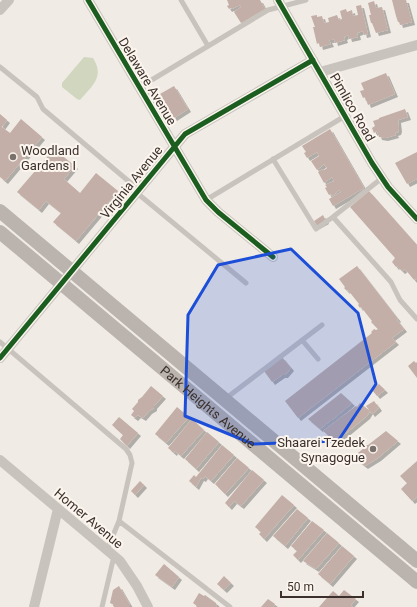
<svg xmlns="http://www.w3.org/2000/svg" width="417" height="607" font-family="Roboto,sans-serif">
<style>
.green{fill:#d1d6bf}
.building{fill:#c3afa7;filter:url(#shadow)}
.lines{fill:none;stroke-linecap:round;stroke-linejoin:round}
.service{stroke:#c9c3be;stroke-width:5}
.minor{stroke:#c9c3be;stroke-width:10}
.secondary{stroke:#bab3ae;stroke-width:14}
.cycleway-casing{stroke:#fbf5ee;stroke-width:8}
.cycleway{stroke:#1b5e20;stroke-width:5}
.marked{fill:#1d4ed8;fill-opacity:0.2;stroke:#1d4ed8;stroke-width:3;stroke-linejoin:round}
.poi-dot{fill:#7a716c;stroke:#fbf5ee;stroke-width:1.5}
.labels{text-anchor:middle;stroke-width:4;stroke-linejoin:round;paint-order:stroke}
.street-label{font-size:13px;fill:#3b302b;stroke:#fbf5ee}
.poi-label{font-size:13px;fill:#3b302b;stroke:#fbf5ee;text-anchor:start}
</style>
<defs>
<filter id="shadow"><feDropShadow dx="3" dy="3" stdDeviation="0" flood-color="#0004"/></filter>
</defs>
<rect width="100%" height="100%" fill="#f0ebe5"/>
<!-- green -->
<path class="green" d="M84,57L93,58C105,77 92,86 80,100L77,99L62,87V83Z"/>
<!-- building -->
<path class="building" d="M227,0H260L265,9L241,23L234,12L241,7L240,5L232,9L231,8L229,9L227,6L229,5Z
M392,0H406L412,22L400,25L399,22H398L396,16Z
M374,1L376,8L382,7L388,30L376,33L372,23H371L369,15H371L368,3Z
M361,5L368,34L364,35L363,31L357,33L358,37L349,39L348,35L344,37L345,40L335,43L334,39L332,40H329L331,44L320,47L319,43L317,44L313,27H315L311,16L317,15V17L322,16L324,23L329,22L328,18L337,15L339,20L342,19L340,11L346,9L347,12L352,10L353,16L358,15L356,6Z
M386,73L395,94L368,105L365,97L363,98L360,91L364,90L361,83Z
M174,86L188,109L174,118L160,94Z
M405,109L408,117L398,120L399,129L398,132L395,133L396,135L385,138L379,137L377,131L374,133L372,128L375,126L373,121L379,119V118Z
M0,114L7,120L2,127L10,133L21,119L42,137L5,181L0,177Z
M330,129L364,188L333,206L329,199L341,192L339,190L332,196L331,194L329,195L325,188L327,187L325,185L334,181L332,177L324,183L318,172L323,169L324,170L327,168L324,164L317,170L311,161L319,156L317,152L307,158L304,153L306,152L302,146Z
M54,149L75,166L64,179L80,193L96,173L118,191L76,241L53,222L61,213L46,201L39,210L17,192Z
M417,152V179L407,184L395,163Z
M369,191L417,245V280L415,279L414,280L405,269L402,271L397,266L396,267L392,262L395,258L350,207Z
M323,215L326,221L317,226L314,221Z
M357,266L398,319L397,320L404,329L392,338L396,342L298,418L285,401L372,333L371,332L374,329L376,330L378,329L371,322L372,321L361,307L360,308L358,305L359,304L348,290L347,291L344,288L345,287L339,279Z
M282,357L291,368L285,375H282L272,382L264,371Z
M414,361L416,363L417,362V378L408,366Z
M379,384L385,390L377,396L372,390Z
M151,386L163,396L154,406V408L149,411L143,418L138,415L135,418L131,415L134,411L132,409L138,402V400L142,397Z
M341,393L352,403L332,420H331L320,429L308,419Z
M374,401L379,408L372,414L366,406Z
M360,403L370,411L367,416L339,439L335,441L323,431L356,406L357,407Z
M177,407L189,417L166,443L155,434Z
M119,417L138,433L127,446L120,439L123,435L112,425Z
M192,419L204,430L181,456L175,451L174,453L168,448Z
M386,431L398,441L378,458L365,466L353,457L364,448L366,445H368Z
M207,432L219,442L196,469L185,459Z
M222,445L234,455L211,481L205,476L203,479L201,478L196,487L189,481L194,475L196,477Z
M237,458L249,468L225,494L215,484Z
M417,461V497L412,501L401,489L407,483L400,476Z
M252,470L264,480L241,506L234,501L229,507L225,503Z
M140,481L144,485L135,495L131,491Z
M282,495L294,505L264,539L259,534L261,532L255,527Z
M297,509L308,518L285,546L273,536Z
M312,521L324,530L298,560L293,555L297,551L291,546Z
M327,533L339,543L316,569L303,561Z
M342,546L354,556L330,584L318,574Z
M164,564L179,577L172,587L155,575Z
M224,576L231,583L224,590L217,584Z
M119,586L130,605V607H114V605L110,603L113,590Z
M344,590L356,599L351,605L353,607H319L333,591L339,596Z
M199,593L204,596L205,595L216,603L217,607H196L197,606L193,603Z
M268,599L275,604L273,607H261Z"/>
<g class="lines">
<!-- service -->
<path class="service" d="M181,0L208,46
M0,67L37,97L43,109L139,190
M140,87L268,10L306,0
M273,159L316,229L333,217L382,178
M137,193L246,283
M206,200L345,116
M333,217L391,282L400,300L417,319
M302,340L318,359
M0,342L126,449L130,455L132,463L119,521L107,550
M225,399L322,325
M119,521L230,607
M102,607L114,556"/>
<!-- minor -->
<path class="minor" d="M88,0L206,200L218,212L273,257
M278,0L372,163L388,187L417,219
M0,10L9,0
M320,72L417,45
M0,358L185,134L313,60
M0,460L120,561L137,586L148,607
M34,607L58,509"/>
<!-- secondary -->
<g class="secondary">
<path d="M0,211L417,561"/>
<path id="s1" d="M0,232L417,582"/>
</g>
<!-- cycleway casing -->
<g class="cycleway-casing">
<path id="cycleway" d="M88,0L206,200L218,212L273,257
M278,0L372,163L388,187L417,219
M0,358L185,134L313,60"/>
</g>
<!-- cycleway -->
<use href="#cycleway" class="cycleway"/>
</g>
<!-- marked area -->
<path class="marked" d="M291,249L358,313L376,384L338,441L253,444L185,416L188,315L218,265Z"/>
<!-- markers -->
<g class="poi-dot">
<circle cx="13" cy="157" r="4"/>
<circle cx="373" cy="449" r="4"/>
</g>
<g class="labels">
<!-- street labels -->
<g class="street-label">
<text transform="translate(148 81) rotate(59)" y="5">Delaware Avenue</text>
<text transform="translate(353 107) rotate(60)" y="5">Pimlico Road</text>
<text transform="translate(131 182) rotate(-51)" y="5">Virginia Avenue</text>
<text dy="5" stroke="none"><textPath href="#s1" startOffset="272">Park Heights Avenue</textPath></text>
<text transform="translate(89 518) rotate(40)" y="5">Homer Avenue</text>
</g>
<!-- poi labels -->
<g class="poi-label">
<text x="21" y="155">Woodland<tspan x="21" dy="15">Gardens I</tspan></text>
<text x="365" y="447" text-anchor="end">Shaarei Tzedek<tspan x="365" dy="15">Synagogue</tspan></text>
</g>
</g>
<!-- scale -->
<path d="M281 591v6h82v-6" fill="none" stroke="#3b302b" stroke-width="2"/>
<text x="287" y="591" font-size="12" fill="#3b302b" stroke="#fbf5ee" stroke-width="3" paint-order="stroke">50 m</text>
</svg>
